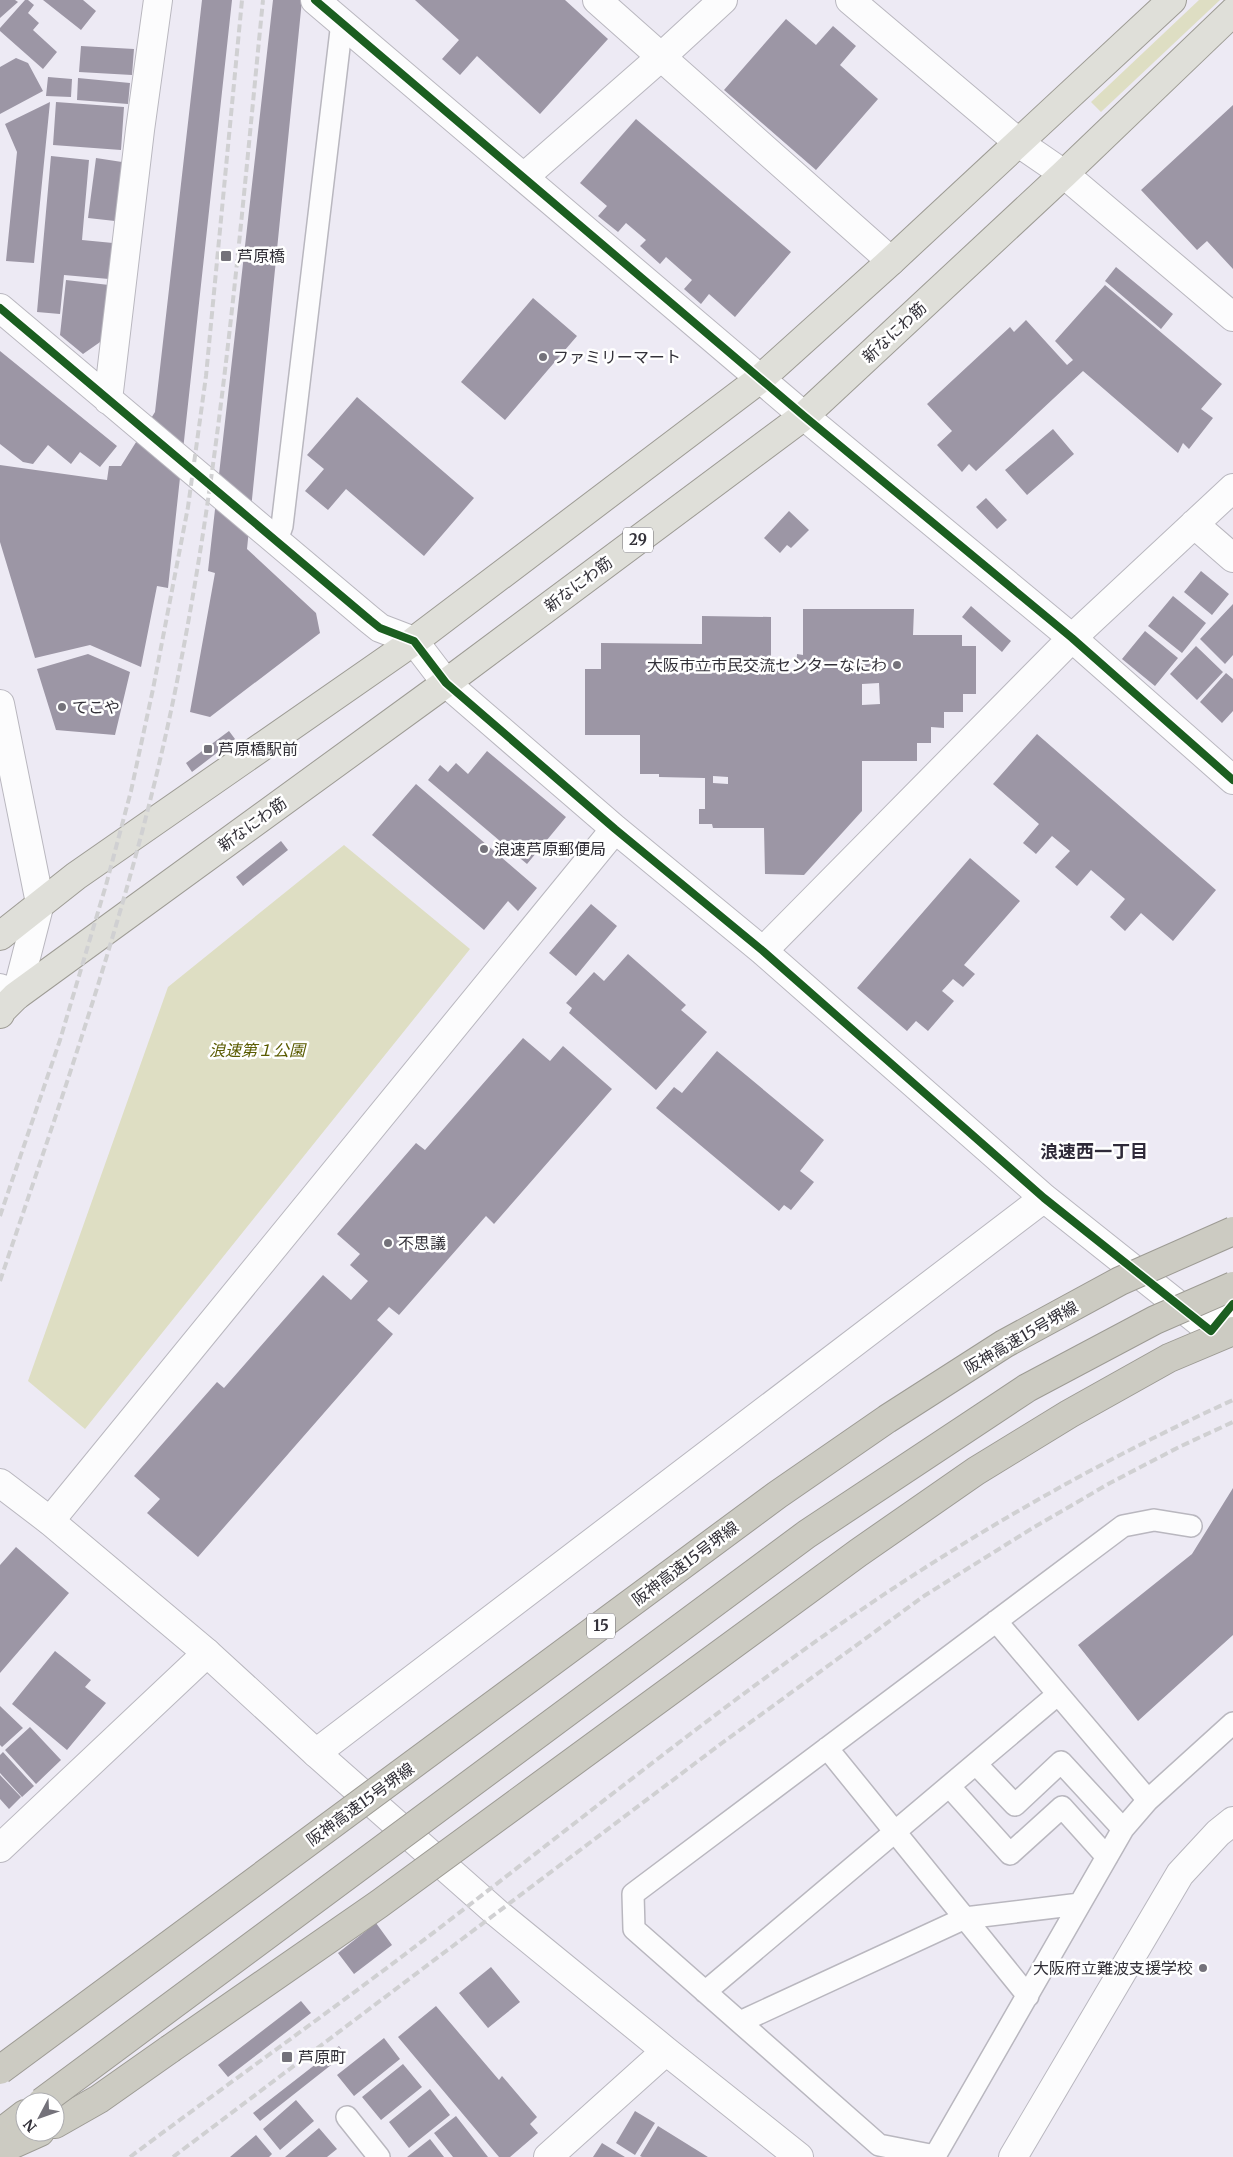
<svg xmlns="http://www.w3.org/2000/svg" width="1233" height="2157" font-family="Merriweather,'Noto Sans JP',serif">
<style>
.green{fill:#dedec3}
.building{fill:#9c96a5;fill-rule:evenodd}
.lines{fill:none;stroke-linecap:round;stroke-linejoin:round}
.service-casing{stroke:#b9b7bf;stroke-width:24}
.minor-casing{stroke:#b9b7bf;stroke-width:30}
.tertiary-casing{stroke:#b9b7bf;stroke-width:30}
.primary-casing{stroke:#9d9b94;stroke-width:30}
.motorway-casing{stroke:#9d9b94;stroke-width:30}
.service{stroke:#fcfcfd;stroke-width:21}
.minor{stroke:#fcfcfd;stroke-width:28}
.tertiary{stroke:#fcfcfd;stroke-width:28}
.primary{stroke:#dfdfd9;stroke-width:28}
.motorway{stroke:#cccbc2;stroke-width:28}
.rail{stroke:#d0d0d2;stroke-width:4;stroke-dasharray:8 4;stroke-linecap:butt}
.motorway-bridge-casing{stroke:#9d9b94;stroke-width:30;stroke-linecap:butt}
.motorway-bridge{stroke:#cccbc2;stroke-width:28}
.cycleway-casing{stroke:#fff;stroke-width:11}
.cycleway{stroke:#1b5e20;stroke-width:8}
.poi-dot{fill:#74727a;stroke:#fff;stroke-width:2}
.labels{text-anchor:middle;stroke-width:5;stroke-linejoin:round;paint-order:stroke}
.shield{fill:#fff;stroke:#706f74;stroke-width:1}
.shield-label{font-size:15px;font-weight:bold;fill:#333139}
.poi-label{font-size:16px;fill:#333139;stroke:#fff;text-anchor:start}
.street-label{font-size:16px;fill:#333139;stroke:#fff}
.park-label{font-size:16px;font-style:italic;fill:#5a5b00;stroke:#fff}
.neighbourhood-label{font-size:18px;font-weight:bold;fill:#2f2a39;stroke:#fff}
</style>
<rect width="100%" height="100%" fill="#edeaf4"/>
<!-- green -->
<path class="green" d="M1199,0H1220L1101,112L1091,102Z
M344,845L470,949L85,1429L28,1381L168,987Z"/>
<!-- building -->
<path class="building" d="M0,0H15L18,2L0,18Z
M25,0H28L34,5L28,13L39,23L33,30L57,52L43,69L0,31V28Z
M43,0H83L96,11L81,30Z
M202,0H232L168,588L157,586L141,667L90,645L35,658L0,542V465L107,480L109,466H121L155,412Z
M273,0H302L247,549L316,613L320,633L210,717L190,712L215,573L208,571Z
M415,0H565L608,39L540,114L477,56L460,75L442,59L459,40Z
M786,19L816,45L833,26L856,46L840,65L878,99L816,170L724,90Z
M81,46L134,49L132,75L79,72Z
M16,58L28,63L43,91L0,114V67Z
M48,77L72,79L71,97L46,96Z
M78,78L130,83L128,104L77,100Z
M50,102L34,263L6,261L17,152L5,124Z
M56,102L124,107L121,150L53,145Z
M1233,105V269L1207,241L1197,250L1141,190Z
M636,119L791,252L735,317L709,294L701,304L684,289L692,280L666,257L660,264L640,246L646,240L626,223L618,232L598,216L607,206L580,183Z
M51,156L89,160L82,240L113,243L109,279L64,275L60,314L37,312Z
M96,158L122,162L115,221L88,218Z
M1116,267L1173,314L1161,329L1105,281Z
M66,280L109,285L103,340L83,354L60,335Z
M1105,285L1222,384L1201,409L1213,418L1189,449L1183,443L1178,453L1083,371L976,471L969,464L962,472L937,445L952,431L927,404L1010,327L1014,332L1026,320L1067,365L1073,360L1055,341Z
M533,298L577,336L505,420L461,382Z
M0,351L117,446L100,467L80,452L71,464L48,445L33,464L23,462L0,444Z
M357,397L474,498L424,556L346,489L328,510L305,491L324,469L307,455Z
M1053,429L1074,454L1027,495L1005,470Z
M986,498L1007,520L997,529L976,507Z
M789,511L809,530L791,548L787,545L780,553L764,538Z
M1201,571L1229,594L1212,615L1184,592Z
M1173,596L1206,623L1182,653L1148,626Z
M1233,604V655L1225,664L1200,639Z
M971,606L1011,641L1002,652L962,617Z
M803,609H914L913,635H962V646H976V694H963V712H944V728L931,727V743H917V761H862V811L804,875L765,874L764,828H713L712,824H699V809H705V778L659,777V774H640V735H585V669H601V643L702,644V616L771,617V669L796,670L797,654L803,655ZM879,683L880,704L862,705V684ZM713,776L728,777V784L713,783Z
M1145,631L1178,658L1155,686L1122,659Z
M1196,646L1223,672L1197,700L1170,674Z
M88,654L130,672L115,735L56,730L37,669Z
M1226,673L1233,679V711L1222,723L1200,702Z
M229,731L235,739L192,772L186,763Z
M1037,734L1216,890L1173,941L1141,913L1125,931L1110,917L1125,899L1091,870L1077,886L1055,867L1070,851L1052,836L1036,854L1023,843L1039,824L993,784Z
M487,751L566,817L527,864L428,780L440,765L448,772L456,763L468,774Z
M416,784L537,888L518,911L508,901L484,930L372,835Z
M281,841L288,850L243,886L236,877Z
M970,858L1020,901L964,965L975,974L963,987L953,979L942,991L954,1001L928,1031L916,1021L907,1031L857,988Z
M591,904L617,926L576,976L549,953Z
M628,954L686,1005L681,1010L707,1032L656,1090L569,1013L572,1008L566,1003L594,972L604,981Z
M523,1038L550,1061L563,1046L612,1089L494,1224L486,1216L399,1315L389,1307L377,1320L393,1334L198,1557L147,1513L160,1499L134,1476L217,1382L224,1388L323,1275L351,1300L368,1281L350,1265L360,1254L337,1234L416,1143L425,1150Z
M717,1051L824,1140L800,1171L814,1182L791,1210L784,1205L779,1211L656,1108L674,1087L682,1093Z
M1233,1488V1635L1138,1721L1078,1645L1192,1554Z
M16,1547L69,1593L0,1673V1565Z
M55,1651L91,1680L85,1687L106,1703L67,1750L12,1704Z
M0,1706L23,1728L2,1747L0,1745Z
M30,1727L61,1760L36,1784L5,1750Z
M3,1752L34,1786L22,1797L0,1773V1755Z
M0,1775L21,1797L9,1809L0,1799Z
M376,1923L392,1945L354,1974L338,1953Z
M491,1967L520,2002L488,2028L459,1993Z
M301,2001L311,2013L228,2077L218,2065Z
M436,2006L499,2080L502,2076L537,2117L530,2124L538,2133L510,2157H499L398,2037Z
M384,2038L400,2059L354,2096L337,2075Z
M339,2046L345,2054L260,2121L253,2113Z
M403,2064L422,2087L381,2120L362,2097Z
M430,2089L450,2115L409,2148L389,2122Z
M296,2100L314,2121L280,2150L263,2129Z
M635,2111L655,2123L635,2155L616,2143Z
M456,2116L488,2157H453L434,2133Z
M658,2126L708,2157H642L640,2156Z
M319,2128L337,2149L327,2157H285Z
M256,2135L272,2154L269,2157H230Z
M430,2139L444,2157H407Z
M602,2143L625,2157H593Z"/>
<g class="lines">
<!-- service casing -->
<g class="service-casing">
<path id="service" d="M276,543L282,526L342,22
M1191,1526L1154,1520L1123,1526L633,1894L634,1929L879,2145L935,2156L1123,1829L1148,1800L1233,1723
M996,1621L1148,1800
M827,1748L1028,1996
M976,1764L1015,1805L1061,1762L1123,1829
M949,1786L1010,1854L1062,1807L1107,1857
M705,1992L1057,1695
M740,2022L965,1918L1080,1904
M347,2117L379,2157"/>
</g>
<!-- minor casing -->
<g class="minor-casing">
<path id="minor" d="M315,0L804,416L1072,638L1233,780
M597,0L891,261
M850,0L1019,143L1064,174L1233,317
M524,177L661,57L723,0
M0,308L370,620L380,628L414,641L446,683L483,715L615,829L763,951L1044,1198L1211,1331L1233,1304
M108,400L140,130L158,0
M1194,524L1233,558
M763,951L1072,638L1233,488
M50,1521L615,829
M316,1753L1044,1198
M0,1848L207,1653"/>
</g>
<!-- tertiary casing -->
<g class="tertiary-casing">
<path id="tertiary" d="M0,704L40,903L16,996L0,988
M0,1483L50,1521L207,1653L316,1753L497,1913L666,2051L799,2157
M548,2157L666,2051
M1013,2157L1180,1874L1218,1833L1233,1821"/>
</g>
<!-- primary casing -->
<g class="primary-casing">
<path id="primary" d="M0,936L76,876L414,641L760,379L891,261L1172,0
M0,1014L2,1010L16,996L446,683L804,416L1064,174L1233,12"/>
</g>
<!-- motorway casing -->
<g class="motorway-casing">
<path id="motorway" d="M55,2124L99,2099L170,2049
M0,2133L25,2114
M0,2150L40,2132"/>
</g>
<!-- service -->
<use href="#service" class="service"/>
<!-- minor -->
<use href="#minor" class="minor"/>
<!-- tertiary -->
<use href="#tertiary" class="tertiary"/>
<!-- primary -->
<use href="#primary" class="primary"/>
<!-- motorway -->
<use href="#motorway" class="motorway"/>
<!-- rail -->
<path class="rail" d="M0,1216L60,1040L106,885L131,791L153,689L188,507L206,376L242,0
M0,1281C69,1077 141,873 181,661C223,443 241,221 263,0
M130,2157C238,2076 348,1999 455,1916C576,1823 695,1727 819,1639C949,1547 1088,1466 1233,1400
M173,2157L722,1743L924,1596L1031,1529L1110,1483L1179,1447L1233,1422"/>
<!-- motorway-bridge casing -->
<g class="motorway-bridge-casing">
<path id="motorway-bridge" d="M170,2049L379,1904L858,1553L976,1471L1069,1414L1169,1358L1233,1331
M0,2070L777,1495L887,1419L1004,1344L1120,1281L1233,1231
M42,2102L807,1534L1027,1388L1155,1320L1233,1286"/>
</g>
<!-- motorway-bridge -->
<use href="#motorway-bridge" class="motorway-bridge"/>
<!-- cycleway casing -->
<g class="cycleway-casing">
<path id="cycleway" d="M315,0L804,416L1072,638L1233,780
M0,308L370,620L380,628L414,641L446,683L483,715L615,829L763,951L1044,1198L1211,1331L1233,1304"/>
</g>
<!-- cycleway -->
<use href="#cycleway" class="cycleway"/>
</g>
<!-- markers -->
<g class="poi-dot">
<rect x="220" y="250" width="12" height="12" rx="2.5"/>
<circle cx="543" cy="357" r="5"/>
<circle cx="897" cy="665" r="5"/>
<circle cx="62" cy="707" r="5"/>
<rect x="203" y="744" width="10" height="10" rx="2.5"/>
<circle cx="484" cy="849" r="5"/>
<circle cx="388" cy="1243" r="5"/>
<circle cx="1203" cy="1968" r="5"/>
<rect x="281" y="2051" width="12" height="12" rx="2.5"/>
</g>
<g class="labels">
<!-- shield labels -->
<g class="shield">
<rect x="623" y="527.5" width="30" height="25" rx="4"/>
<rect x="587" y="1613.5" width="28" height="25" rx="4"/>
</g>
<g class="shield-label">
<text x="638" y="545">29</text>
<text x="601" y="1631">15</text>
</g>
<!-- poi labels -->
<g class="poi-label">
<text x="237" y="262">芦原橋</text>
<text x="553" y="363">ファミリーマート</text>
<text x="887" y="671" text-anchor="end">大阪市立市民交流センターなにわ</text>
<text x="72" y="713">てこや</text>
<text x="218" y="755">芦原橋駅前</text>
<text x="494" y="855">浪速芦原郵便局</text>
<text x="398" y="1249">不思議</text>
<text x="1193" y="1974" text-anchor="end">大阪府立難波支援学校</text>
<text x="298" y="2063">芦原町</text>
</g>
<!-- street labels -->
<g class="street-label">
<text transform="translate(894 332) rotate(-43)" y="6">新なにわ筋</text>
<text transform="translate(578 584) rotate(-37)" y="6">新なにわ筋</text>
<text transform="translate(252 824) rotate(-36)" y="6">新なにわ筋</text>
<text transform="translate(1021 1337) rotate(-30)" y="6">阪神高速15号堺線</text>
<text transform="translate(685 1563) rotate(-37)" y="6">阪神高速15号堺線</text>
<text transform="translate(360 1804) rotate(-36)" y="6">阪神高速15号堺線</text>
</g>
<!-- park labels -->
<g class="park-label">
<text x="257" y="1056">浪速第１公園</text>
</g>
<!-- neighbourhood labels -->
<g class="neighbourhood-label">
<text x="1094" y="1158">浪速西一丁目</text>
</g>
</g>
<!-- north arrow -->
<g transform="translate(40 2117) rotate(229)"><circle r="24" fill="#ffffff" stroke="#adadb0"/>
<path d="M0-4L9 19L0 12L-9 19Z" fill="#74727a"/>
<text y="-8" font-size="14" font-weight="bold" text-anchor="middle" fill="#333139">N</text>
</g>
</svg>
